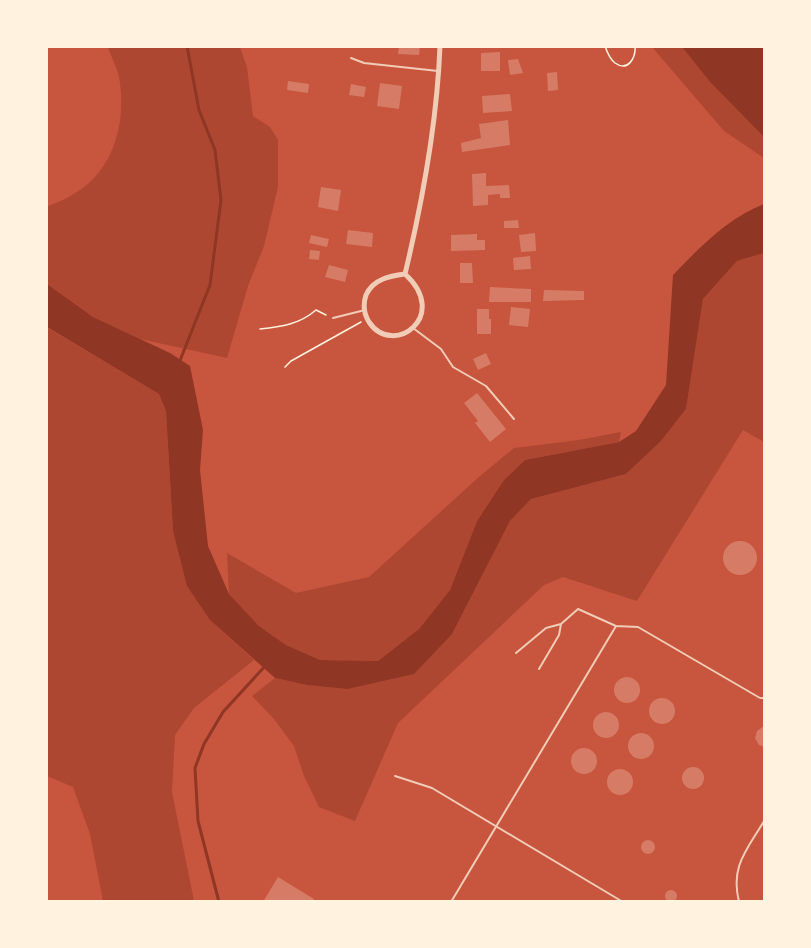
<svg xmlns="http://www.w3.org/2000/svg" width="811" height="948" font-family="Ubuntu,sans-serif">
<style>
.green{fill:#ae4732}
.water{fill:#8f3625}
.lines{fill:none;stroke-linecap:round;stroke-linejoin:round}
.stream{stroke:#8f3625;stroke-width:3}
.building{fill:#d67c66}
.path{stroke:#fff3e0;stroke-width:1.5}
.service{stroke:#f1ccb7;stroke-width:2}
.minor{stroke:#f1ccb7;stroke-width:5}
</style>
<rect width="100%" height="100%" fill="#c8553d"/>
<!-- green -->
<path class="green" d="M108,47H240L247,67L253,116L270,127L278,140V187L264,246L248,286L227,358L140,339L93,317L47,284L46,207C55,203 64,200 72,195C114,172 127,122 119,77C117,67 111,57 108,47Z
M652,47H682L710,82L764,137V158L724,131Z
M764,253V442L743,430L637,601L563,577L544,585L398,723L355,821L319,807L304,776L294,746L274,719L252,696L275,678L307,685L347,689L452,634L510,521L531,499L626,474L661,441L686,409L703,299L737,261Z
M46,327L159,394L166,411L173,531L210,620L254,660L194,708L175,735L172,792L194,901H103L90,834L73,787L47,776Z
M621,432L619,442L525,460L504,480L477,521L450,590L419,629L378,661L320,660L286,645L259,626L229,594L227,553L296,593L369,577L480,476L514,448L579,440Z"/>
<!-- water -->
<path class="water" d="M682,47H762L764,50V137L710,82Z
M764,204V253L737,261L703,299L686,409L661,441L626,474L531,499L510,521L452,634L414,674L347,689L307,685L275,678L210,620L187,586L173,531L166,411L159,394L47,327V284L93,317L170,353L190,366L203,430L200,470L208,546L229,594L259,626L286,645L320,660L378,661L419,629L450,590L477,521L504,480L525,460L619,442L636,431L666,385L673,275C700,247 728,218 764,204Z"/>
<g class="lines">
<!-- stream -->
<path class="stream" d="M179,363L210,285L221,200L215,150L199,110L187,46
M219,902L198,821L195,768L204,744L223,712L266,665"/>
</g>
<!-- building -->
<path class="building" d="M399,46H420L419,55L398,54Z
M500,52V71H481V53Z
M518,59L523,73L510,75L508,60Z
M557,72L558,90L548,91L547,73Z
M288,81L309,84L308,93L287,90Z
M380,83L402,86L399,109L377,106Z
M351,84L366,87L364,97L349,95Z
M510,94L512,111L483,113L482,96Z
M508,120L510,145L462,152L461,143L481,138L479,124Z
M486,173V186L509,185L510,198H500V194L488,195V205L473,206L472,174Z
M321,187L341,190L338,211L318,207Z
M518,220L519,228H504V221Z
M348,230L373,233L372,247L346,244Z
M535,233L536,251L521,252L519,235Z
M477,234V240H485V250L451,251V235Z
M311,235L329,239L327,247L309,243Z
M310,250L320,251L319,260L309,259Z
M530,256L531,269L514,270L513,258Z
M460,263H472L473,283H460Z
M329,265L348,270L345,282L325,277Z
M490,287L531,289V302H489Z
M544,290L584,291V300L543,301Z
M511,307L530,309L528,327L509,325Z
M477,309H489V319H491V334H477Z
M486,353L491,364L478,370L473,359Z
M477,393L506,429L490,442L475,423L478,421L464,403Z
M723 558a17 17 0 1 1 34 0a17 17 0 1 1-34 0Z
M614 690a13 13 0 1 1 26 0a13 13 0 1 1-26 0Z
M649 711a13 13 0 1 1 26 0a13 13 0 1 1-26 0Z
M593 725a13 13 0 1 1 26 0a13 13 0 1 1-26 0Z
M764,726V747L759,745L755,738L757,731Z
M628 746a13 13 0 1 1 26 0a13 13 0 1 1-26 0Z
M571 761a13 13 0 1 1 26 0a13 13 0 1 1-26 0Z
M682 778a11 11 0 1 1 22 0a11 11 0 1 1-22 0Z
M607 782a13 13 0 1 1 26 0a13 13 0 1 1-26 0Z
M641 847a7 7 0 1 1 14 0a7 7 0 1 1-14 0Z
M278,877L314,899L313,902H263Z
M665 896a6 6 0 1 1 12 0a6 6 0 1 1-12 0Z"/>
<g class="lines">
<!-- path -->
<path class="path" d="M605,46C607,52 610,59 615,63C628,72 636,58 635,46
M260,329C281,327 300,324 316,310L326,315
M285,367L291,361L361,322"/>
<!-- service -->
<path class="service" d="M351,58L364,63L438,71
M333,318L365,310
M413,328L441,349L453,367L486,386L514,419
M516,653L546,628L561,624
M539,669L559,635L561,624L578,609L616,626
M395,776L432,788L623,902
M451,902L616,626L638,627L760,698H764
M739,902C730,866 747,850 764,821"/>
<!-- minor -->
<path class="minor" d="M405,274C423,199 437,124 440,46
M405,274C451,316 393,358 369,322C364,314 363,304 366,295C373,279 390,276 405,274Z"/>
</g>
<!-- border -->
<rect width="811" height="948" fill="none" stroke="#fff3e0" stroke-width="96"/>
</svg>
